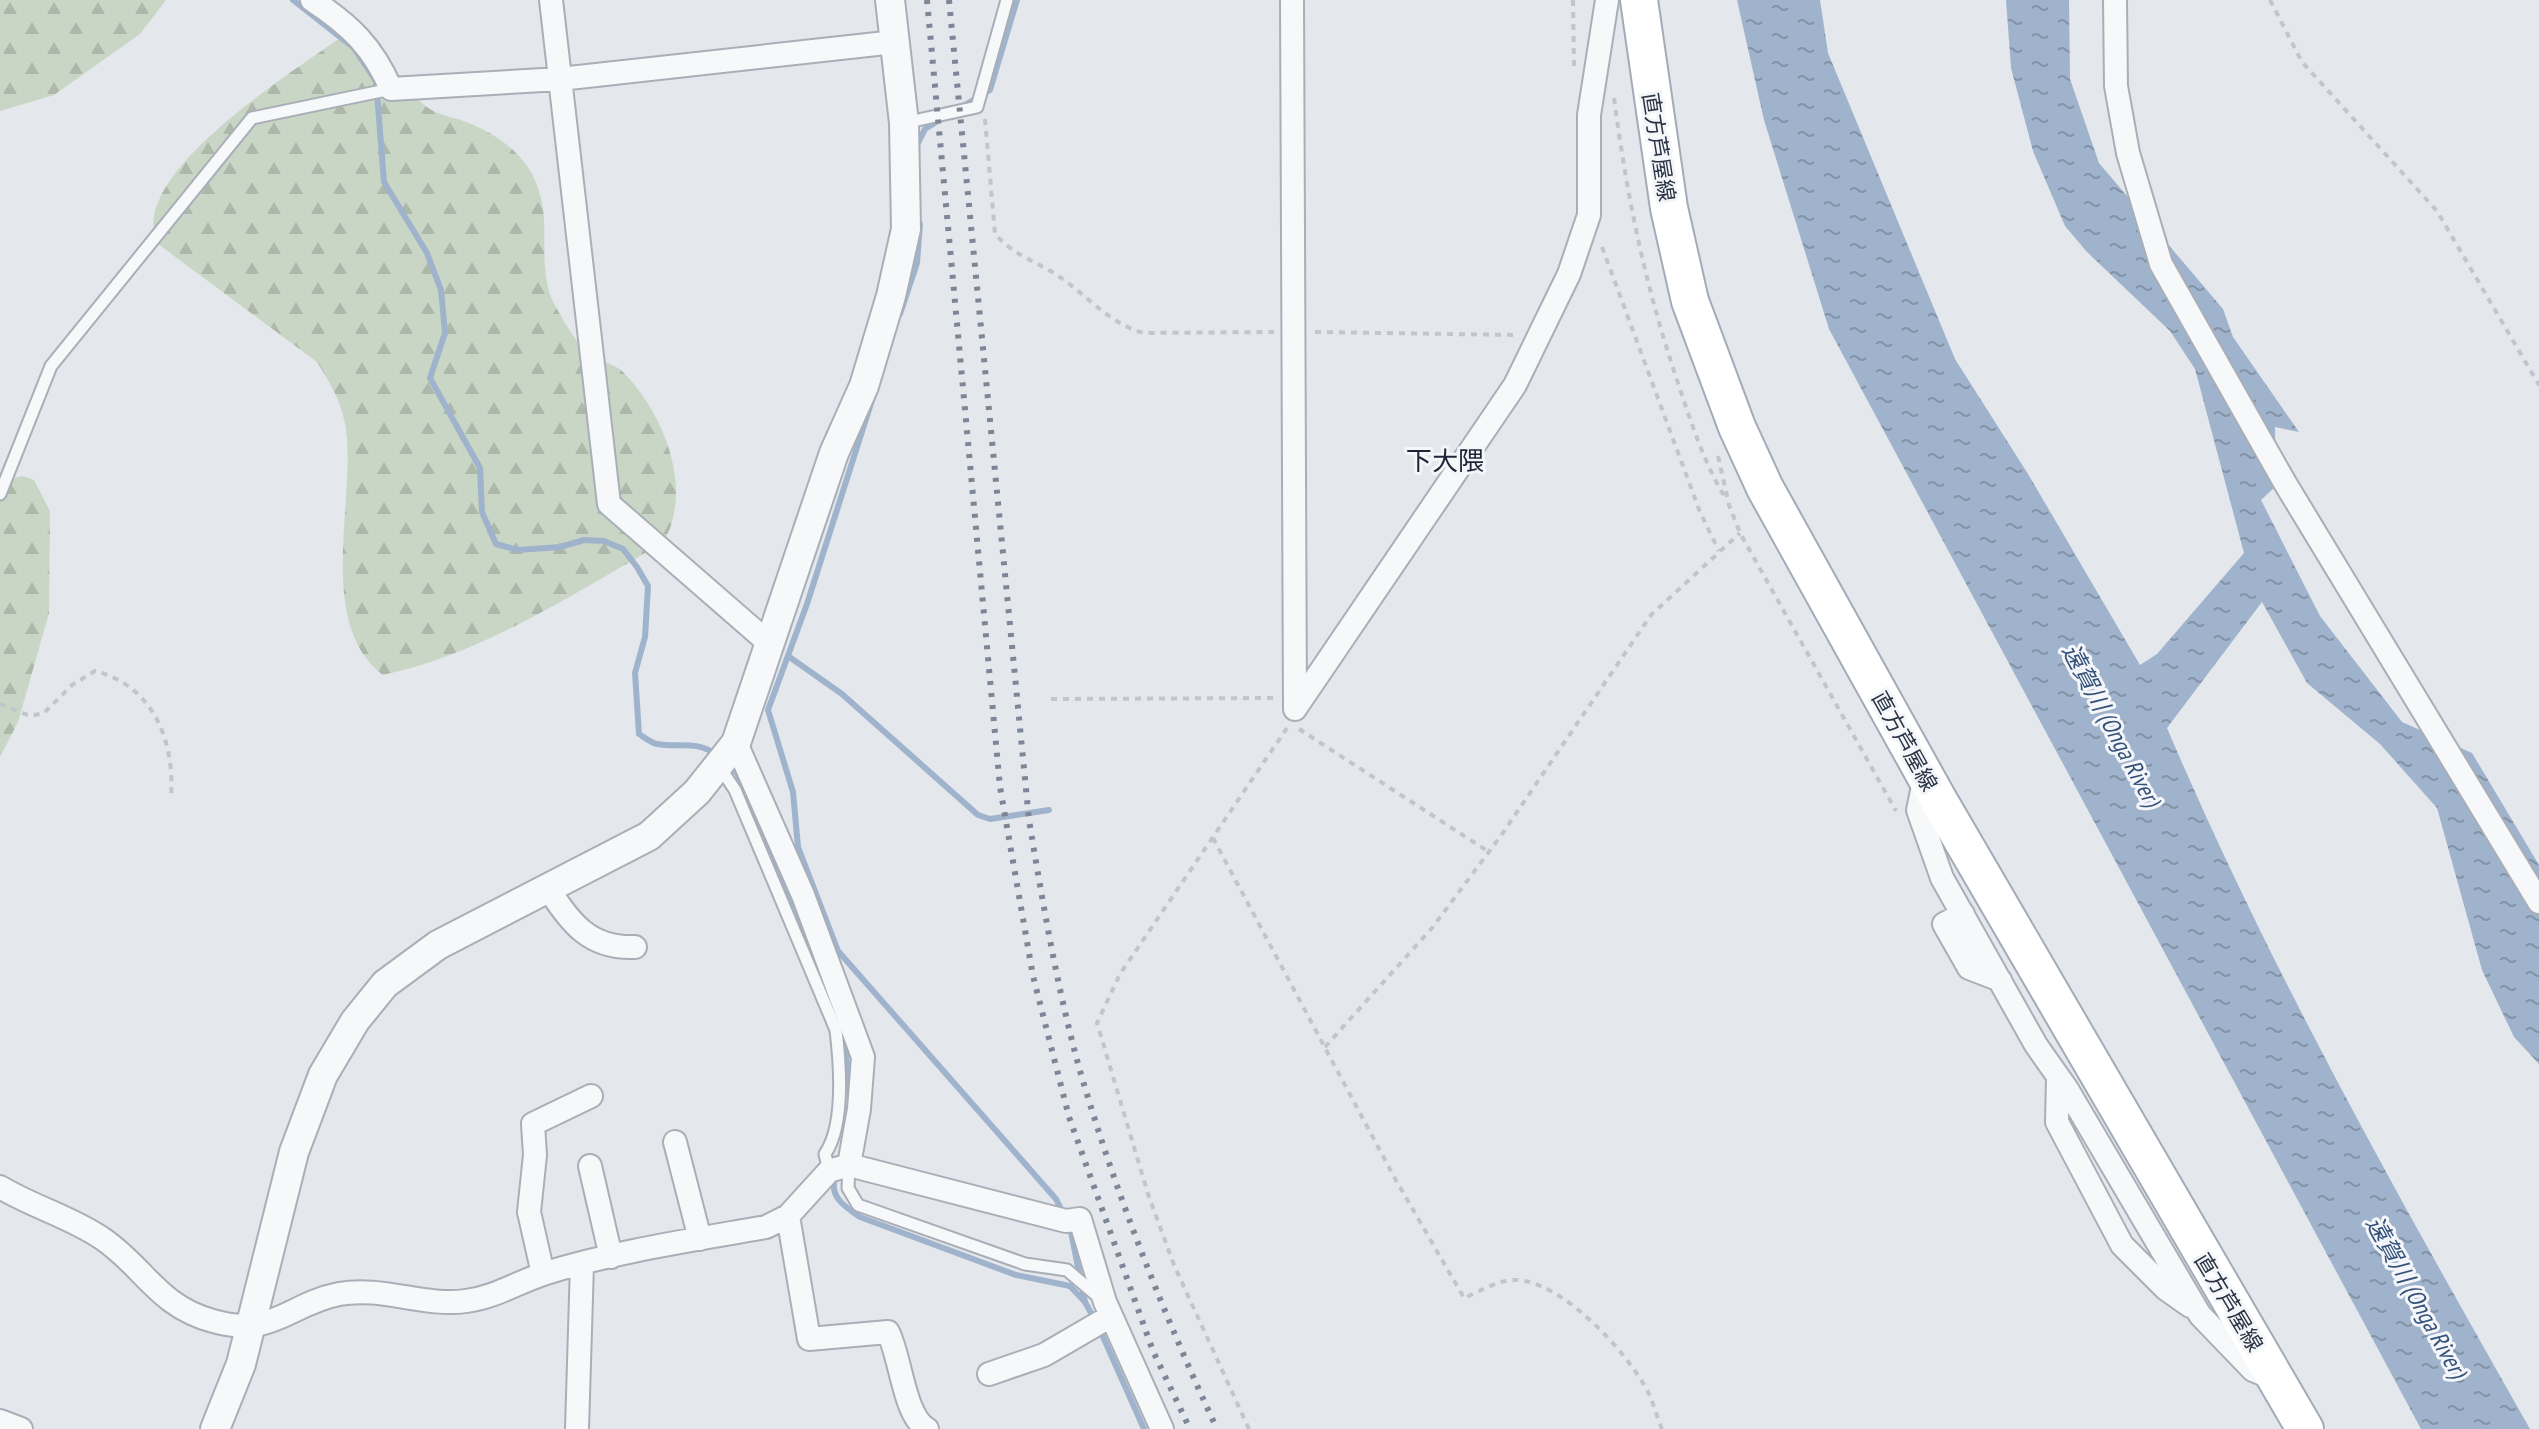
<svg xmlns="http://www.w3.org/2000/svg" width="2539" height="1429" font-family="'PT Sans Narrow','Noto Sans JP',sans-serif">
<style>
.forest{fill:url(#forest-firs)}
.water{fill:url(#water-ripples)}
.lines{fill:none;stroke-linecap:round;stroke-linejoin:round}
.stream{stroke:#9fb4cc;stroke-width:6}
.service-casing{stroke:#a9aeb7;stroke-width:15}
.minor-casing{stroke:#a9aeb7;stroke-width:26}
.tertiary-casing{stroke:#a9aeb7;stroke-width:32}
.primary-casing{stroke:#a3abb8;stroke-width:40}
.path{stroke:#c2c5cb;stroke-width:4;stroke-dasharray:6 6;stroke-linecap:butt}
.service{stroke:#f7f8fa;stroke-width:11}
.minor{stroke:#f7f8fa;stroke-width:22}
.tertiary{stroke:#f7f8fa;stroke-width:28}
.primary{stroke:#fff;stroke-width:36}
.rail{stroke:#7d8696;stroke-width:6;stroke-dasharray:4 8;stroke-linecap:butt}
.labels{text-anchor:middle;stroke-width:6;stroke-linejoin:round;paint-order:stroke}
.street-label{font-size:22px;fill:#2b3445;stroke:#f4f6f9}
.water-label{font-size:24px;font-style:italic;fill:#34527a;stroke:#f4f6f9}
.quarter-label{font-size:26px;fill:#1d2536;stroke:#f4f6f9}
</style>
<defs>
<pattern id="forest-firs" width="22" height="20" patternUnits="userSpaceOnUse" patternTransform="scale(2)"><rect width="22" height="20" fill="#c9d6c5"/><path d="M5 1l3.5 6h-7zM16 11l3.5 6h-7z" fill="#adb8ab"/></pattern>
<pattern id="water-ripples" width="26" height="14" patternUnits="userSpaceOnUse" patternTransform="scale(2)"><rect width="26" height="14" fill="#9fb4cc"/><path d="M2 4q2-2 4 0t4 0M15 11q2-2 4 0t4 0" fill="none" stroke="#8293a7"/></pattern>
</defs>
<rect width="100%" height="100%" fill="#e4e7ec"/>
<!-- forest -->
<path class="forest" d="M0,0H166L140,34L54,95L0,111Z
M358,32C388,50 398,86 427,107C436,114 450,117 461,120C489,130 517,147 532,174C554,215 537,253 550,294C553,305 580,349 589,355C599,361 613,363 622,371C663,412 695,488 663,543C574,593 483,654 383,675C315,623 356,502 346,429C342,403 331,384 317,362L158,244C124,177 290,74 337,40Z
M23,476L34,480L50,511L49,613L18,722L0,757V481Z"/>
<!-- water -->
<path class="water" d="M1737,0H1820L1828,53L1955,359L2028,474L2140,665L2157,654L2244,553L2195,369L2170,331L2087,252L2065,226L2033,151L2011,68L2006,0H2069L2070,79L2099,163L2223,309L2233,337L2299,432L2275,427L2276,486L2261,500L2320,616L2402,722L2472,753L2539,865V1064L2514,1037L2482,970L2437,808L2380,744L2307,683L2262,602L2167,728C2270,970 2400,1200 2530,1429H2421L1829,329L1764,120Z"/>
<g class="lines">
<!-- stream -->
<path class="stream" d="M293,0L354,48L376,81L384,182L427,253L441,290L445,333L430,378L480,468L482,512L496,544L518,550L560,547L584,540L604,541L623,549L637,567L648,586L645,637L635,673L639,734C644,737 651,743 657,744C677,748 699,740 716,755
M960,108L990,90L1017,0
M917,145L925,129L944,117
M900,314L917,263L920,224
M873,397L807,604L768,710L793,792L798,847L838,951L1056,1199L1063,1213
M788,656L842,694L978,815L990,819L1049,810
M727,765L737,773L818,965
M844,1035L850,1096
M835,1177C829,1197 845,1207 860,1217L1016,1275L1070,1286L1085,1302L1095,1320
M1070,1227L1085,1302
M1100,1330L1144,1429"/>
<!-- service casing -->
<g class="service-casing">
<path id="service" d="M904,123L977,107L1007,0
M0,494L51,366L252,118L391,89
M719,766L735,790L836,1030C840,1064 845,1125 825,1154L829,1171
M849,1165L848,1188L858,1205L1025,1264L1067,1270L1101,1299"/>
</g>
<!-- minor casing -->
<g class="minor-casing">
<path id="minor" d="M312,0C350,25 373,47 391,89L560,79L895,42
M551,0L609,504L771,645
M1292,0L1295,709
M2115,0L2116,86L2128,153L2161,264L2285,483L2539,902
M1295,709L1515,385L1569,274L1589,215V115L1607,0
M1925,777L1918,810L1942,878L2036,1045L2067,1089L2200,1315L2253,1370L2270,1377
M548,888C570,923 590,949 635,947
M1963,914L1944,924L1969,968L2000,980
M2058,1077L2057,1122L2122,1245L2166,1289L2190,1306
M675,1142L700,1239
M849,1165L1066,1221L1080,1219L1105,1302L1162,1429
M590,1166L611,1257
M0,1187C33,1207 71,1217 103,1239C145,1268 158,1306 213,1321C272,1338 289,1304 339,1294C382,1286 424,1307 466,1301C496,1297 518,1282 546,1273C617,1251 693,1240 766,1227L788,1216L829,1171L849,1165L859,1109L863,1057L803,895L736,743
M788,1216L809,1339L888,1332C901,1358 904,1416 927,1429
M543,1274L529,1212L535,1155L533,1124L591,1096
M989,1374L1044,1355L1111,1316
M0,1421L21,1429
M577,1429L582,1264"/>
</g>
<!-- tertiary casing -->
<g class="tertiary-casing">
<path id="tertiary" d="M215,1429L241,1364L294,1152L323,1075L355,1021L385,984L438,945L649,836L697,792L736,743L834,453L864,386L891,296L906,229L904,123L890,0"/>
</g>
<!-- primary casing -->
<g class="primary-casing">
<path id="primary" d="M1639,0L1669,208L1690,301L1737,427L1765,488L1938,799L2305,1429"/>
</g>
<!-- path -->
<path class="path" d="M1573,0L1574,67
M2270,0L2302,62L2437,211L2539,385
M1614,98C1627,197 1645,285 1677,380C1691,422 1703,461 1726,499
M985,119L995,234C1012,254 1035,261 1057,275C1087,295 1109,324 1144,333L1274,332
M1602,247L1700,512L1719,551
M1315,332L1518,335
M1718,456L1729,505L1740,533L1896,811
M1051,699L1276,698
M0,704L30,716L44,713L72,685L95,671C154,686 175,742 171,798
M1299,729L1489,852
M1213,838L1393,1175L1464,1298C1479,1292 1499,1279 1516,1280C1563,1281 1630,1355 1649,1394C1654,1405 1657,1418 1662,1429
M1325,1047L1432,928L1500,837L1651,615L1740,533
M1249,1429L1174,1265L1148,1194L1097,1023L1120,974L1287,728"/>
<!-- service -->
<use href="#service" class="service"/>
<!-- minor -->
<use href="#minor" class="minor"/>
<!-- tertiary -->
<use href="#tertiary" class="tertiary"/>
<!-- primary -->
<use href="#primary" class="primary"/>
<!-- rail -->
<path class="rail" d="M927,0L1000,787L1033,976L1069,1117L1153,1351L1190,1429
M949,0L1029,820C1043,904 1057,988 1080,1071C1116,1194 1163,1313 1217,1429"/>
</g>
<g class="labels">
<!-- street labels -->
<g class="street-label">
<text transform="translate(1659 147) rotate(81)" y="8">直方芦屋線</text>
<text transform="translate(1905 741) rotate(61)" y="8">直方芦屋線</text>
<text transform="translate(2229 1302) rotate(59)" y="8">直方芦屋線</text>
</g>
<!-- water labels -->
<g class="water-label">
<text transform="translate(2111 725) rotate(62)" y="8">遠賀川 (Onga River)</text>
<text transform="translate(2416 1297) rotate(61)" y="8">遠賀川 (Onga River)</text>
</g>
<!-- quarter labels -->
<g class="quarter-label">
<text x="1445" y="470">下大隈</text>
</g>
</g>
</svg>
